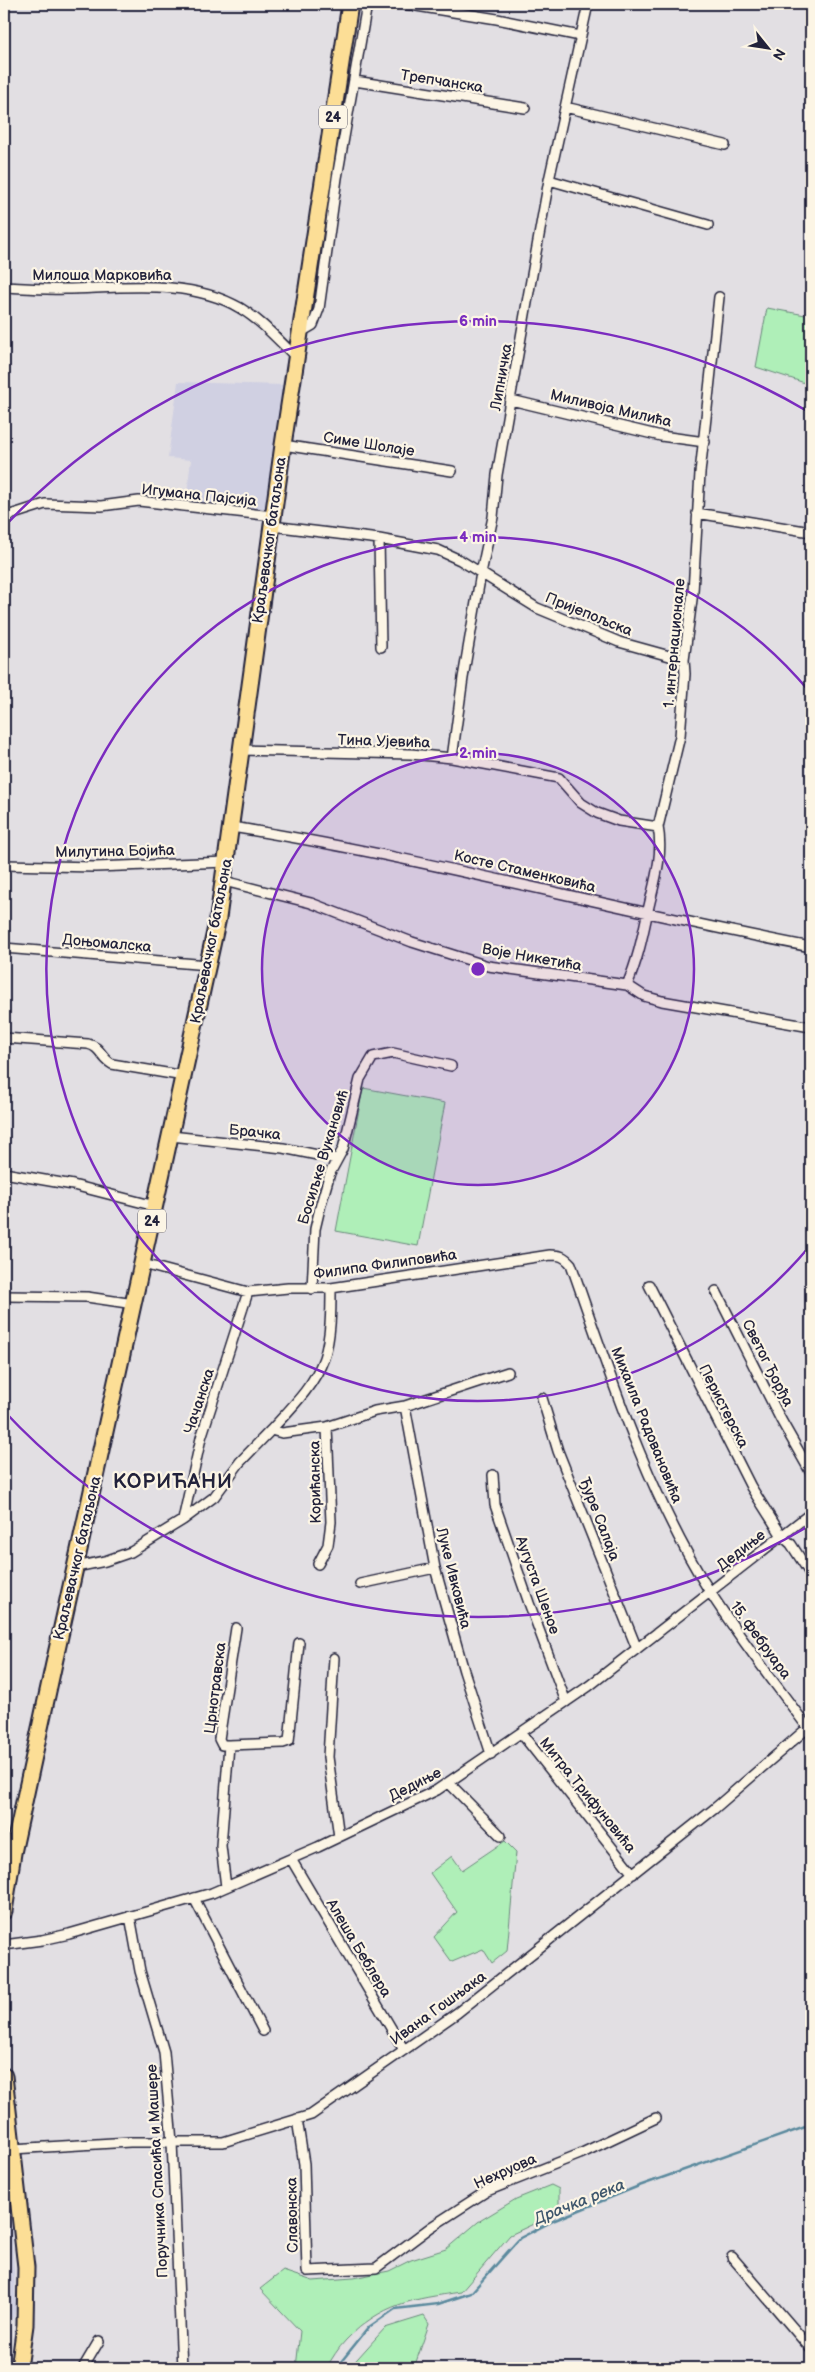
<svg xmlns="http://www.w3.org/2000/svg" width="815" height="2372" font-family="'Balsamiq Sans',sans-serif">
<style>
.built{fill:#d0d0e2}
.green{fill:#afefb8;stroke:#68887a}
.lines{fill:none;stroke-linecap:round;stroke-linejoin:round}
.stream{stroke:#5a899d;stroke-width:2.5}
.street-casing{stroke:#22223b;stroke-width:12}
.primary-casing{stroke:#22223b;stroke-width:19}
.street{stroke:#fcf5e5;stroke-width:9}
.primary{stroke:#fcde96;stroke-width:15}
.ring{fill:none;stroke:#7b2cbf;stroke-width:2.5}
.labels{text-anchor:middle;stroke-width:4.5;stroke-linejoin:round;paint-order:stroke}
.shield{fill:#fcf5e5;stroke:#63616e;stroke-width:1}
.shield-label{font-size:14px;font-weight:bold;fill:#22223b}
.street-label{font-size:15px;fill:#22223b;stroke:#fcf5e5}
.water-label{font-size:16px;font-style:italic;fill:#3e566c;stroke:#fcf5e5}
.district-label{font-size:20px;font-weight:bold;letter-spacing:1px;fill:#22223b;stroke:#fcf5e5}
.centre{fill:#7b2cbf;stroke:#fcf5e5;stroke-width:2.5}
.ring-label{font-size:15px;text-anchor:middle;font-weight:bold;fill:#7b2cbf;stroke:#fcf5e5;stroke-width:4.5;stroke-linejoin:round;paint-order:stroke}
</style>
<rect width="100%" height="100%" fill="#e2dfe3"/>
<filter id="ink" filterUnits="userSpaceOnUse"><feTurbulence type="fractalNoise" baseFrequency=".02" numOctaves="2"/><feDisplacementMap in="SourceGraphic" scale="10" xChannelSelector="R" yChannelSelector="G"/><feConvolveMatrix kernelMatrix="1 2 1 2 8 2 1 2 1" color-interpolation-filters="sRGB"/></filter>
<g filter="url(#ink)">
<!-- built -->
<path class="built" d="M178,382L283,385L266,509L186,502L191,460L168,458Z
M4,2145L11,2216L16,2306L13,2321L4,2305Z"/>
<!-- green -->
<path class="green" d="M767,308L811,316V385L756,367Z
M363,1088L445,1103L418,1246L336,1231Z
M505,1841L516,1852L507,1951L492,1963L483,1949L452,1962L434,1937L457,1912L430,1873L452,1856L462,1870Z
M551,2185L559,2189V2212L510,2235L461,2292C413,2299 382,2303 346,2340C338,2348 332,2359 326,2368H296L300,2331L260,2289L283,2271L313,2281L353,2278L389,2271L411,2260L446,2249L478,2222L516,2199Z
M424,2316L429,2324L414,2368H349L385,2328Z"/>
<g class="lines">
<!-- stream -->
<path class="stream" d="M336,2368L369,2327L395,2309L438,2304L471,2293L520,2238L555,2220L639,2186L811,2125"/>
<!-- street casing -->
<g class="street-casing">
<path id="street" d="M404,4L497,19L580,36
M355,81L525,108
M565,107L725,145
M549,180L708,225
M4,287C24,288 44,290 65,289C121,288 189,278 240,308C262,321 279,341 297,358
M301,332L313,325L319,309L337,178L367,4
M511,400L661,436L705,442
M283,445L452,471
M697,513L811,532
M4,517L45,504L101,506L139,501L273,516
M272,526L379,539L438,550L460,560L537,608L619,642L684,660
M379,539L381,647
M242,750L411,754L452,758L559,778L581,803L597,813L619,821L658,827
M452,758L463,678L481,573L493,517L497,475L528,297L549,180L588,4
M232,827C427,858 617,910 811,947
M4,865L95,867L227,862
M224,881L311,903L412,942L488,966L627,985L644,996L662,1001L811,1027
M4,948L208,965
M627,985C637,962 642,939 647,915C653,886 664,857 658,827L680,736L685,674L684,660L693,592L700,473L719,297
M4,1038L88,1044C101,1047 101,1058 112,1064L184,1076
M171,1136L283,1148L337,1159
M4,1173L73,1185L155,1206
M143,1264L248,1292L288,1288H331L550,1255C560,1255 564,1256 571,1264C610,1375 647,1492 710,1592C740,1639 775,1683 808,1728
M649,1285L751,1487L782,1536L791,1544L811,1575
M312,1289L315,1229L321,1204L330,1173L343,1149L360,1079L373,1057L393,1053L451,1066
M716,1291L781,1420L811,1473
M4,1296L87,1297L134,1304
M542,1398L558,1451L637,1649
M405,1406L435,1568L464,1671L491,1754
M271,1430C291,1408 314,1386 324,1358C331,1336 331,1311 331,1288
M493,1475L495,1505L529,1603L566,1702
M183,1520L201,1438L248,1292
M318,1564L328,1545L331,1522L327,1427
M76,1567L105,1561L131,1552L183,1520L214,1497L240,1462L271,1430L282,1433L327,1427L375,1411L405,1406L508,1372
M360,1584L435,1568
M334,1658L328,1757L339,1837
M521,1733L633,1874
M229,1745H222L219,1739L236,1628
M449,1783L501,1836
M291,1859L404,2050
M226,1887L221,1846L229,1745L283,1743L289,1741L299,1643
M194,1898L263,2031
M130,1916L140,1971L164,2052L172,2142L182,2368
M4,1945L42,1940L69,1934L212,1893L318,1847L437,1790L589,1686L811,1513
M297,2119L304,2164L307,2271L376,2268L431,2227L487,2191L580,2154L656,2118
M12,2149L130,2142H223L311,2115L457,2013L714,1809L811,1725
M732,2257L811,2349
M83,2368L99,2341"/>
</g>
<!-- primary casing -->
<g class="primary-casing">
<path id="primary" d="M4,1911L13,1853L53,1668L218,918L283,445L350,4
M4,2076L26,2267L25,2325L19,2368"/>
</g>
<!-- street -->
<use href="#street" class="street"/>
<!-- primary -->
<use href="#primary" class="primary"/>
</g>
</g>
<!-- distance rings -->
<circle cx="478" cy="969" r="216" fill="#7b2cbf" fill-opacity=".12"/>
<g class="ring">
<circle cx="478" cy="969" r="216"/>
<path d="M809 1247A432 432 0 1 1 809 691"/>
<path d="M807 1527A648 648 0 0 1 4 1411M4 527A648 648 0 0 1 807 411"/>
</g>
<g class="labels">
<!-- shield labels -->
<g class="shield">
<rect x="319" y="105.5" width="28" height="23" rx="4"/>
<rect x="138" y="1209.5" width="28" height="23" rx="4"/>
</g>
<g class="shield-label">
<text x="333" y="122">24</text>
<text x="152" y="1226">24</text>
</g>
<!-- street labels -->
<g class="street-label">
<text transform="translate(442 81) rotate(9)" y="5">Трепчанска</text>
<text x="102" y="280">Милоша Марковића</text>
<text transform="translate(501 377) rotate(-80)" y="5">Липничка</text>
<text transform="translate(611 408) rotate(13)" y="5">Миливоја Милића</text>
<text transform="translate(369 444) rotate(9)" y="5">Симе Шолаје</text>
<text transform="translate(199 495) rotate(6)" y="5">Игумана Пајсија</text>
<text transform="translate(269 540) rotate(-82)" y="5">Краљевачког батаљона</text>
<text transform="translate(589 614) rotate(22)" y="5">Пријепољска</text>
<text transform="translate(674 643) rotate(-85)" y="5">1. интернационале</text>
<text transform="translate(384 741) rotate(2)" y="5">Тина Ујевића</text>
<text transform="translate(115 851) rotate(-1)" y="5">Милутина Бојића</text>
<text transform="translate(525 871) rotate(13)" y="5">Косте Стаменковића</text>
<text transform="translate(211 941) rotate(-79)" y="5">Краљевачког батаљона</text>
<text transform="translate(107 943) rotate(5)" y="5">Доњомалска</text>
<text transform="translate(532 957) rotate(10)" y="5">Воје Никетића</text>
<text transform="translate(255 1132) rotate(6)" y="5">Брачка</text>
<text transform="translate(323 1157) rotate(-73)" y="5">Босиљке Вукановић</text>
<text transform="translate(385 1264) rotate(-8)" y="5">Филипа Филиповића</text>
<text transform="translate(768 1363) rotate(63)" y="5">Светог Ђорђа</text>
<text transform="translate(199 1401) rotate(-72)" y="5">Чачанска</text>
<text transform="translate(724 1406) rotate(63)" y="5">Перистерска</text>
<text transform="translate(647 1425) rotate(68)" y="5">Михаила Радовановића</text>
<text transform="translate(315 1482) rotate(-91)" y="5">Корићанска</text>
<text transform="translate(600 1519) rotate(69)" y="5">Ђуре Салаја</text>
<text transform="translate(741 1550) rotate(-38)" y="5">Дедиње</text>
<text transform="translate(77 1558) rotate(-77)" y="5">Краљевачког батаљона</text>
<text transform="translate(454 1578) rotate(76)" y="5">Луке Ивковића</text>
<text transform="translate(538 1585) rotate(70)" y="5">Аугуста Шеное</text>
<text transform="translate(761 1640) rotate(54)" y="5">15. фебруара</text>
<text transform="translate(215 1688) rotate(-83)" y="5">Црнотравска</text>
<text transform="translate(415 1784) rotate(-27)" y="5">Дедиње</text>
<text transform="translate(588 1795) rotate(51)" y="5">Митра Трифуновића</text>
<text transform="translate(359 1948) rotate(59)" y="5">Алеша Беблера</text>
<text transform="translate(438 2008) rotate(-36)" y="5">Ивана Гошњака</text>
<text transform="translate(157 2171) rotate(-93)" y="5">Поручника Спасића и Машере</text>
<text transform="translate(505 2171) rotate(-24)" y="5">Нехруова</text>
<text transform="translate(292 2215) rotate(-91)" y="5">Славонска</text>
</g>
<!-- water labels -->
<g class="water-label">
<text transform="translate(579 2201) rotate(-22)" y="6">Драчка река</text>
</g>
<!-- district labels -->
<g class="district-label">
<text x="173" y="1488">КОРИЋАНИ</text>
</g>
</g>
<circle cx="478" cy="969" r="8" class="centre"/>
<g class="ring-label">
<text x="478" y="326">6 min</text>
<text x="478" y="542">4 min</text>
<text x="478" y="758">2 min</text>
</g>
<!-- margin -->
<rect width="815" height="2372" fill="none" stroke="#fcf5e5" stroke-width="20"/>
<rect x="10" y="10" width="795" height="2352" fill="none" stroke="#22223b" stroke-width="2" filter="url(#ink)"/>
<!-- north arrow -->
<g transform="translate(768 48) rotate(120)" stroke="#fcf5e5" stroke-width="4" paint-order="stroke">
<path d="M0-4L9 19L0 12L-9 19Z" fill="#22223b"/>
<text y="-8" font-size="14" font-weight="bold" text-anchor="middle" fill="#22223b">N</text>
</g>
</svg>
